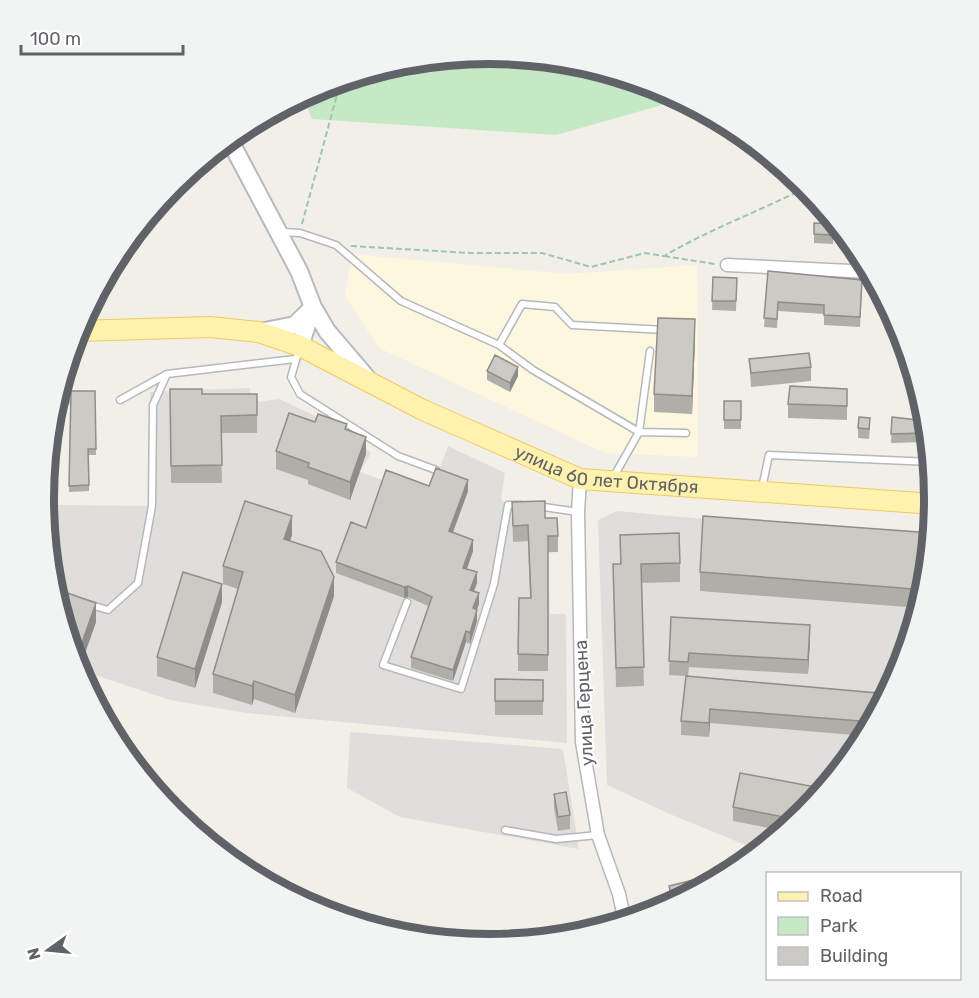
<svg xmlns="http://www.w3.org/2000/svg" width="979" height="998" font-family="Rubik,sans-serif">
<style>
.commercial{fill:#fef7e0}
.industrial{fill:#e0deda}
.green{fill:#c5e8c5}
.lines{fill:none;stroke-linecap:round;stroke-linejoin:round}
.lane-casing{stroke:#b5b8bc;stroke-width:9}
.street-casing{stroke:#b5b8bc;stroke-width:15}
.secondary-casing{stroke:#b6babf;stroke-width:20}
.primary-casing{stroke:#f2c960;stroke-width:22}
.path{stroke:#9cc7a9;stroke-width:2;stroke-dasharray:6 3;stroke-linecap:butt}
.lane{stroke:#fff;stroke-width:6}
.street{stroke:#fff;stroke-width:12}
.secondary{stroke:#fff;stroke-width:16}
.primary{stroke:#fff2af;stroke-width:20}
.wall{fill:#afaea9}
.shaded-wall{fill:#8f8d8a}
.building{fill:#cccac5;stroke:#8f8d8a;stroke-width:1.5}
.labels{text-anchor:middle;stroke-width:4.5;stroke-linejoin:round;paint-order:stroke}
.street-label{font-size:18px;fill:#5f6368;stroke:#fff}
.rim{fill:none;stroke:#5f6368;stroke-width:8}
</style>
<rect width="100%" height="100%" fill="#f1efe8"/>
<!-- commercial -->
<path class="commercial" d="M352,254L567,274L697,265L698,457L605,453L379,348L345,296Z"/>
<!-- industrial -->
<path class="industrial" d="M250,388L251,403L279,399L350,432L371,453L360,472L429,497L448,446L505,473L501,498L512,518L545,517V534H557L558,552L548,553L550,614H566L567,743L246,713L170,700L77,669L52,586L44,499L52,412L56,418L58,505L150,506V392Z
M617,511L931,540L927,586L901,670L860,747L805,815L760,851L670,814L607,785L598,520Z
M350,732L563,749L579,849L400,817L347,788Z"/>
<!-- green -->
<path class="green" d="M490,53C558,60 621,66 683,99L556,135L312,119L303,96C360,65 426,59 490,53Z"/>
<g class="lines">
<!-- lane casing -->
<g class="lane-casing">
<path id="lane" d="M282,232L300,233L336,245L401,301L499,345L533,370L639,432L686,433
M499,345L522,304L555,307L572,325L665,330
M299,350L291,377L300,394L398,456L436,470
M58,393L66,401
M120,400L167,374L295,359
M613,478L639,432L650,351
M762,488L769,455L932,462
M537,506L578,512
M407,602L383,665L461,689L494,584L508,505H521
M88,604L108,610L138,583L152,506L153,405L167,374
M505,830L556,839L598,835"/>
</g>
<!-- street casing -->
<g class="street-casing">
<path id="street" d="M727,265L871,272
M580,479L578,512L582,742L598,835L619,894L625,922"/>
</g>
<!-- secondary casing -->
<g class="secondary-casing">
<path id="secondary" d="M229,139L299,271L313,307L300,346
M260,332L295,325L313,307L327,331L367,378"/>
</g>
<!-- primary casing -->
<g class="primary-casing">
<g id="primary">
<path id="s1" d="M77,331L210,327L259,332L300,346L423,410L580,479L935,504"/>
</g>
</g>
<!-- path -->
<path class="path" d="M302,224L341,80
M351,246L470,253H542L591,267L645,253L664,256C710,229 760,211 807,187
M664,256L715,264"/>
<!-- lane -->
<use href="#lane" class="lane"/>
<!-- street -->
<use href="#street" class="street"/>
<!-- secondary -->
<use href="#secondary" class="secondary"/>
<!-- primary -->
<use href="#primary" class="primary"/>
</g>
<!-- wall -->
<path class="wall" d="M814,223L834,224L833,244L814,243Z
M768,271L862,289L860,327L824,325V314L778,311L777,328L764,327Z
M713,277L737,278L736,311L712,310Z
M881,290L887,300H881Z
M695,338L692,414L654,412V394Z
M749,359L811,367V381L751,387Z
M487,371L518,376L510,392L487,380Z
M170,389L202,394H257V433H221L222,483H171Z
M847,389V420L788,418V404Z
M71,391H95L96,455H89V491L69,492Z
M724,401H741V429H724Z
M892,417L926,431L925,442L891,443Z
M315,422L347,430L366,454L350,500L308,484V480L276,469V451Z
M870,427L869,439L858,438V428Z
M429,486L468,491L453,533L473,551L467,569L477,583L474,591L479,604L477,609V621L470,644L466,642L453,681L411,668V657L428,606L408,597L404,598L336,573V562L366,528Z
M512,502L545,518L558,536V552H548V671H518V654L530,598L528,541L513,542Z
M292,535L290,541L334,596L295,713L254,699L252,705L213,693V674L238,589L223,584V566Z
M620,535L680,563V582L641,583L644,686L616,687L613,564H620Z
M700,572L927,586L920,608L700,591Z
M53,588L96,622L79,670L77,669Z
M222,602L195,688L157,676V657Z
M671,617L810,639L808,674L689,667L688,676L889,694L866,736L710,723L709,737L681,735V721L686,676L669,675Z
M495,679L543,680V715H495Z
M554,794L570,815V829L558,831L554,808Z
M733,807L805,815L784,831L733,821Z
M669,886H707L670,906L669,900Z"/>
<!-- shaded-wall -->
<path class="shaded-wall" d="M695,319V338L692,414V396Z
M518,367V376L510,392V383Z
M366,437V454L350,500V482Z
M468,480V491L449,542V531Z
M292,516V535L284,558V539Z
M473,540V551L463,579V568Z
M477,572V583L470,601V590Z
M334,577V596L295,713V695Z
M222,584V602L195,688V669Z
M408,586V597L404,598V587Z
M479,593V604L473,619V608Z
M96,603V622L79,670V651Z
M477,610V621L470,644V633Z
M810,625V639L808,674V660Z
M466,631V642L453,681V670Z
M254,681V699L252,705V686Z
M710,709V723L709,737V723Z"/>
<!-- building -->
<path class="building" d="M814,223L834,224L833,235L814,234Z
M768,271L862,280L860,317L824,315V305L778,302L777,319L764,318Z
M713,277L737,278L736,301H712Z
M658,318L695,319L692,396L654,394Z
M809,353L811,367L751,373L749,359Z
M495,355L518,367L510,383L487,371Z
M790,386L847,389V406L788,404Z
M170,389H202V394H257V415L221,416L222,465L171,466Z
M71,391H95L96,449H88L89,485L69,486Z
M724,401H741V420H724Z
M289,413L315,422L318,414L347,424L345,429L366,437L350,482L308,467L309,463L276,451Z
M859,417L870,418L869,429L858,428Z
M892,417L926,421L925,433L891,434Z
M436,468L468,480L449,531L473,540L463,568L477,572L470,590L479,593L473,608L477,610L470,633L466,631L453,670L411,657L432,597L408,586L404,587L336,562L351,522L366,528L386,470L429,486Z
M245,501L292,516L284,539L321,551L334,577L295,695L254,681L252,686L213,674L243,572L223,566Z
M545,501V518H557L558,536H548V655L518,654L519,598H531L528,525L513,526L512,502Z
M703,516L932,533L926,590L700,572Z
M679,533L680,563L641,564L644,667L616,668L613,564H621L620,535Z
M183,572L222,584L195,669L157,657Z
M53,588L96,603L79,651L71,648Z
M671,617L810,625L808,660L689,653L688,662L669,661Z
M686,676L889,694L873,722L710,709L709,723L681,721Z
M495,679L543,680V701H495Z
M740,773L826,789L805,815L798,820L733,807Z
M566,792L570,815L558,817L554,794Z
M705,877L707,886L674,904L669,886Z"/>
<g class="labels">
<!-- street labels -->
<g class="street-label">
<text dy="6" stroke="none"><textPath href="#s1" startOffset="560">улица 60 лет Октября</textPath></text>
<text transform="translate(584 703) rotate(-93)" y="6">улица Герцена</text>
</g>
</g>
<!-- crop -->
<path d="M0 0H979V998H0ZM54 499a435 435 0 1 1 870 0a435 435 0 1 1-870 0Z" fill="#f2f3f3" fill-rule="evenodd"/>
<path class="rim" d="M54 499a435 435 0 1 1 870 0a435 435 0 1 1-870 0Z"/>
<!-- legend -->
<rect x="766" y="872" width="195" height="108" fill="#ffffff" stroke="#bfc1c3" stroke-width="1.5"/>
<rect x="778" y="892" width="30" height="9" fill="#fff2af" stroke="#bfc1c3" stroke-width="1.5"/>
<text x="820" y="902" font-size="18" fill="#5f6368">Road</text>
<rect x="778" y="917" width="30" height="18" fill="#c5e8c5" stroke="#bfc1c3" stroke-width="1.5"/>
<text x="820" y="932" font-size="18" fill="#5f6368">Park</text>
<rect x="778" y="947" width="30" height="18" fill="#cccac5" stroke="#bfc1c3" stroke-width="1.5"/>
<text x="820" y="962" font-size="18" fill="#5f6368">Building</text>
<!-- north arrow -->
<g transform="translate(48 950) rotate(255)" stroke="#ffffff" stroke-width="4.5" paint-order="stroke">
<path d="M0-4.5L10 22L0 15L-10 22Z" fill="#5f6368"/>
<text y="-9" font-size="16" font-weight="bold" text-anchor="middle" fill="#5f6368">N</text>
</g>
<!-- scale -->
<path d="M21 45v9h162v-9" fill="none" stroke="#5f6368" stroke-width="3"/>
<text x="30" y="45" font-size="18" fill="#5f6368" stroke="#ffffff" stroke-width="4.5" paint-order="stroke">100 m</text>
</svg>
